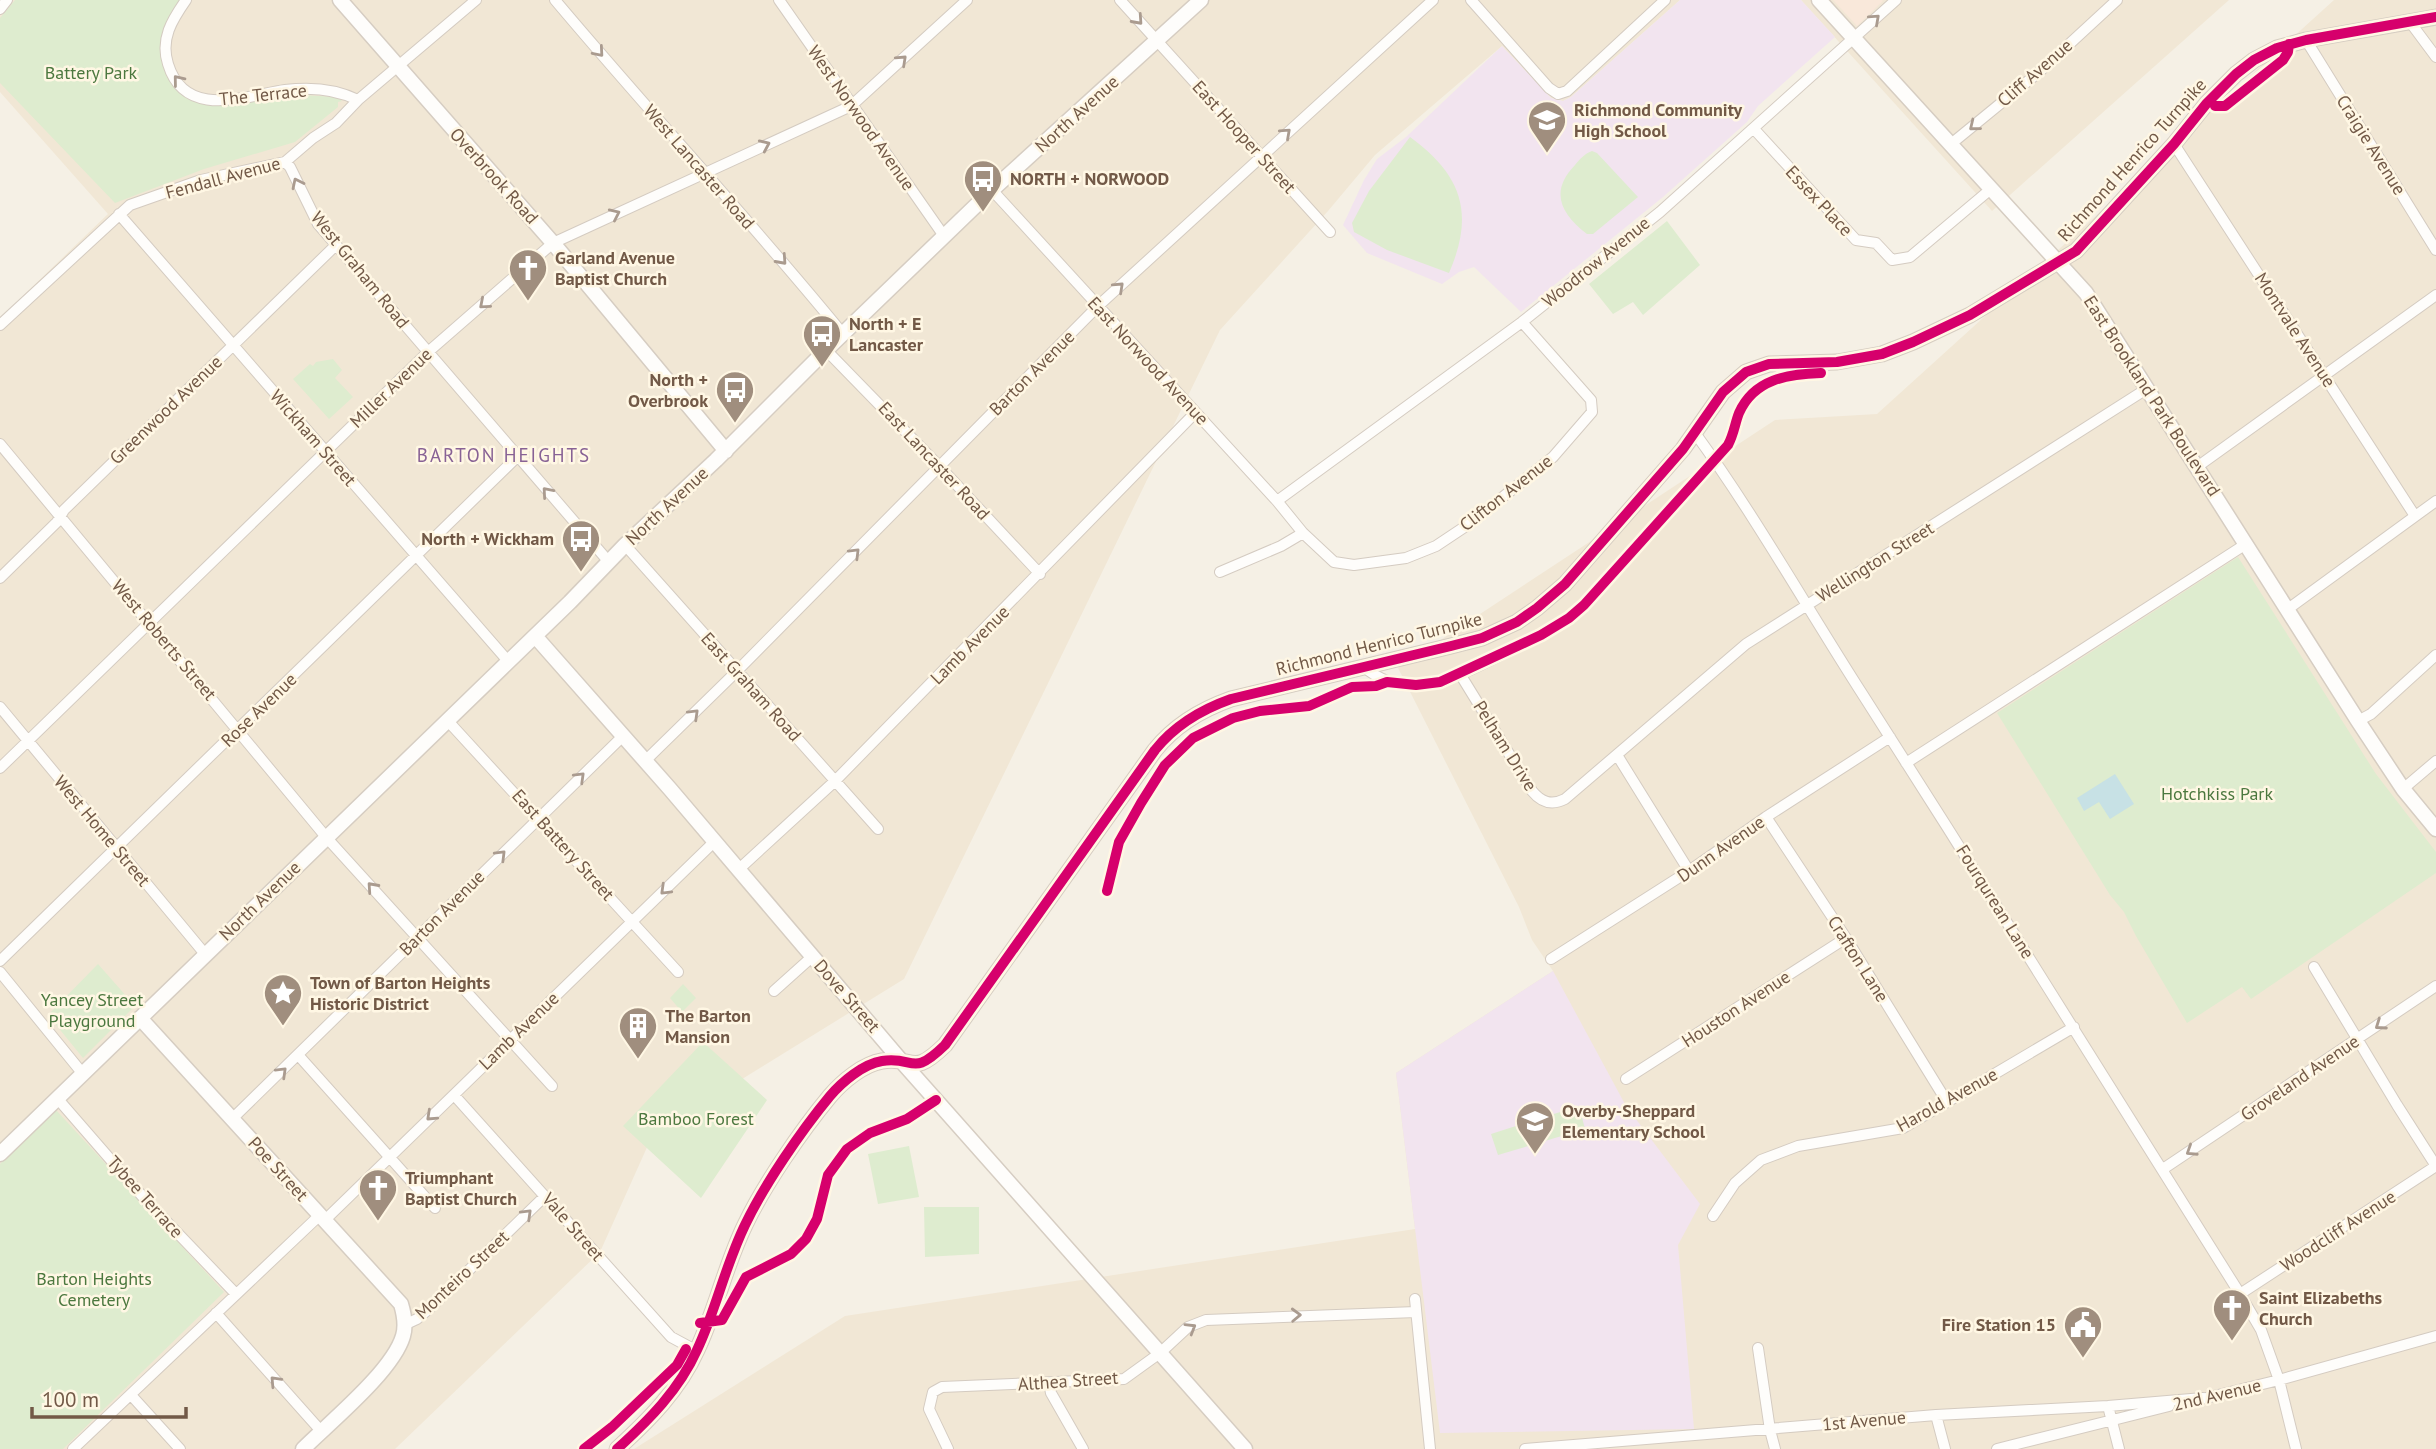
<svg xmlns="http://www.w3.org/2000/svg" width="2436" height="1449" font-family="'PT Sans',sans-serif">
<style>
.residential{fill:#f1e7d5}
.commercial{fill:#f9e8da}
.education{fill:#f2e4ef}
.green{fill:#deeccf}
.water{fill:#c7e1e5}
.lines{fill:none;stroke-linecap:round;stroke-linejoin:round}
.street-casing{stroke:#d4cbc1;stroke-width:12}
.secondary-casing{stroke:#d6cdc2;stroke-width:17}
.street{stroke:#fefdfb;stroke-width:10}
.secondary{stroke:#fefdfb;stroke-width:14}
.cycleway-casing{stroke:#fff7e4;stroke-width:15}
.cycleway{stroke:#d6006c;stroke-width:10}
.oneway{stroke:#aa9b8f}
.labels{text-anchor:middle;stroke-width:5;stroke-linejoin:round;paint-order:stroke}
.park-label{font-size:18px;fill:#4c783f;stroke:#fff7e4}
.street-label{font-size:18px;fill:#725947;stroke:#fff7e4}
.poi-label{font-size:18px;font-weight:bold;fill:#725947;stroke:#fff7e4;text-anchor:start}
.neighbourhood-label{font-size:19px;letter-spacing:2px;fill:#886295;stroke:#fff7e4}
</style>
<rect width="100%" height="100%" fill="#f5f0e5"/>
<!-- residential -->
<path class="residential" d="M0,0H1680L1571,97L1563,101L1551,98L1502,46L1375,155L1328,211L1220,330L904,979L653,1134L600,1252L395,1449H0V318L108,214L0,92Z
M1801,0H2229L1992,211Z
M2334,0H2436V1449H634L845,1316L1415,1229L1396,1073L1553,971L1532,940L1519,907L1398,668L1775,420L1877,414Z"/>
<!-- commercial -->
<path class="commercial" d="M1833,0H1882L1883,1L1857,26Z"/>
<!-- education -->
<path class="education" d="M1680,0H1801L1835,37L1758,106L1747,122L1663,197L1521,312L1474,267L1459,272L1442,284L1367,253L1343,225L1364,180L1377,159L1406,137L1502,46L1551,98L1563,101L1571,97Z
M1553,971L1626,1106L1700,1204L1678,1245L1694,1429L1440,1433L1396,1073Z"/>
<!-- green -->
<path class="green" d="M15,0H182C166,21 165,32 162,58L194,100L219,106L286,94L336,97L342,101L338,102V107L295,142L204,169L115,203L0,83V18Z
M1410,137C1462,175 1475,213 1449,273L1387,250L1354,232L1352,223L1369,191Z
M1592,151L1597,153L1638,197L1593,234H1587C1561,214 1549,192 1575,165C1580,159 1584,154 1592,151Z
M1667,221L1700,265L1643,315L1633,302L1613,314L1589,284Z
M333,359L342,370L335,378L353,397L329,419L293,379L310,364L313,366L316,362Z
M2238,557L2376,774L2436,852V873L2251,999L2242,987L2187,1023L2136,936L2124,912L2110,895L1997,713Z
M98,964L135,1006L83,1058L48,1015Z
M683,984L696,998L682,1012L670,998Z
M703,1042L767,1100L701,1198L623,1126Z
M1579,1106L1585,1129L1498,1155L1491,1134Z
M55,1109L224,1292L63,1449H0V1164Z
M909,1146L919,1197L878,1204L868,1154Z
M924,1207H979V1254L925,1257Z"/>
<!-- water -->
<path class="water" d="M2115,774L2134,804L2110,819L2099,802L2084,811L2077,798Z"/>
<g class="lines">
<!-- street casing -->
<g class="street-casing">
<path id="street" d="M186,0C172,20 160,39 168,64C185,120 245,96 285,90C309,87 336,89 358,100
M555,0C650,113 750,220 843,334
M779,0L944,236
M1120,0L1330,232
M1471,0L1549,88L1558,94L1567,91L1665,0
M0,9L7,0
M2410,22L2436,57
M2306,40L2436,250
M2207,103L2225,106L2283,60L2288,52L2289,44
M1754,129L1856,240L1876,243L1892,260L1910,257L1992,188
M1951,144L2039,72L2117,0
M2174,144L2415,516
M285,162L290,167L318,224L609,562
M992,190L1277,501L1303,533L1334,562L1354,565L1406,558L1436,546L1469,524L1553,457L1592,412L1591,400L1522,322
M119,214L508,661
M0,325L130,205L201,180L285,162L313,138L336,123L358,100L476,0
M826,350L940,467L1040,574
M1695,433C1756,517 1807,608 1863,695C1990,894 2116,1094 2240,1294L2261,1330L2279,1380L2296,1449
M0,444L326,837L552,1086
M2197,467L2436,295
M1277,501L1522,322L1660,212L1896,0
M625,545L878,829
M1220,572L1281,546L1303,533
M0,578L57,522L64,510L336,245
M2288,609L2436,501
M1364,667C1408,705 1460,675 1503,654C1526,643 1550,633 1569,618C1590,601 1607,579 1625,559C1655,526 1685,493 1715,459
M1460,674L1532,791C1541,802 1551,806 1565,799L1746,644L2148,388
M0,707L205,954
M447,720L678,972
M2358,721L2371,714L2436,655
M1617,755L1689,871
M645,761L736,672L1098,306L1433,0
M1906,763L2246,544
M0,768L428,352L553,243L851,106L967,0
M2403,789L2436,761
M1766,817L1846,938L1947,1102
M738,870L835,781L1195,413
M1551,959L1689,871L1766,817L1890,737
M0,961L517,457
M0,972L83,1074
M774,991L813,956
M299,1056L435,1208
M1626,1079L1846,938
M454,1095L671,1337L697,1351
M57,1098L143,1197L236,1294
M232,1119L622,737
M2163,1169L2436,986
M1713,1216L1735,1183L1761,1160L1798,1146L1903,1128L2074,1027
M325,1220L714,842
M2240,1294L2436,1166L2397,1105L2314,967
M1415,1299L1430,1449
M216,1313L321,1431
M404,1325L417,1319L430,1308L545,1196
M1758,1348L1770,1430L1775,1449
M1049,1383L1051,1393L1083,1449
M131,1395L180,1449
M2198,1400L2279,1380L2436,1336
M2108,1406L2119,1449
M1936,1415L1945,1449
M73,1449L320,1215
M948,1449L929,1409L933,1392L942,1387L1124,1379L1160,1353L1188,1327L1206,1320L1416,1312
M1525,1449L1936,1415L2108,1406L2203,1398
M1997,1449L2169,1406"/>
</g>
<!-- secondary casing -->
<g class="secondary-casing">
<path id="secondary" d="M340,0L553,243L726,451
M1819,0L2086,293L2358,721L2403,789L2436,829
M535,636L670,789L903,1063L1245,1449
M140,1018L401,1304C404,1314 406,1326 403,1336C393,1371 329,1423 303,1449
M0,1154L570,602L625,545L716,460L826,350L992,190L1201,0
M617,1449C649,1420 679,1390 697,1350C716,1310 725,1266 745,1225C764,1185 801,1131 830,1096C842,1082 863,1064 882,1061C916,1056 911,1078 945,1045L1155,750C1175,725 1200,710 1231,699L1451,646L1482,638L1517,622L1537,608L1565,584L1683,449L1723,392L1746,372L1769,364L1837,362L1882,354L1913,342L1970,315L2076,251L2174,144L2207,103L2236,74L2254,60L2277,48L2306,40L2436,17"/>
</g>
<!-- street -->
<use href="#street" class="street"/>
<!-- secondary -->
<use href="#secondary" class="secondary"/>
<!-- cycleway casing -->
<g class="cycleway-casing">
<path id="cycleway" d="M2215,106H2225L2283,60L2288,52L2289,44
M1107,891L1119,842L1141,803L1165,765L1193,738L1233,718L1260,711L1309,706L1352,687L1376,686L1387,682L1416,685L1440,682L1541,635L1569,618L1584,605L1728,445C1734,434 1735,423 1739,413C1754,379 1788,374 1821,373
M700,1323L722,1320L746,1277L791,1254L806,1239L817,1219L828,1175L847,1149L870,1133L907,1119L936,1100
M584,1449L612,1427L677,1365L686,1349
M617,1449C649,1420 679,1390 697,1350C716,1310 725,1266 745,1225C764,1185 801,1131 830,1096C842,1082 863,1064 882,1061C916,1056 911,1078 945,1045L1155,750C1175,725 1200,710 1231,699L1451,646L1482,638L1517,622L1537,608L1565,584L1683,449L1723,392L1746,372L1769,364L1837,362L1882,354L1913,342L1970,315L2076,251L2174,144L2207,103L2236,74L2254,60L2277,48L2306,40L2436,17"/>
</g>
<!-- cycleway -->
<use href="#cycleway" class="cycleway"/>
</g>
<!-- one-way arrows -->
<defs><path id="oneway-chevron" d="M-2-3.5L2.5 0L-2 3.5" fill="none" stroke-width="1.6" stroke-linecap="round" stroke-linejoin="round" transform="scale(1.75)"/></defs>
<g class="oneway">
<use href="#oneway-chevron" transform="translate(1875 19) rotate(-42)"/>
<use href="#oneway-chevron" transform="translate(1138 20) rotate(48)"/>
<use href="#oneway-chevron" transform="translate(599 52) rotate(49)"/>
<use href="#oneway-chevron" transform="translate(902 60) rotate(-43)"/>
<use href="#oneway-chevron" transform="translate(178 80) rotate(-129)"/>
<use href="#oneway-chevron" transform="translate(1974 126) rotate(141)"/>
<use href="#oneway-chevron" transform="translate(1286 133) rotate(-42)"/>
<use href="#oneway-chevron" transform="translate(765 145) rotate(-24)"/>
<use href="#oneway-chevron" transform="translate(297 183) rotate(-116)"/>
<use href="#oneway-chevron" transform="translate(615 214) rotate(-25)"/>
<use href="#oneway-chevron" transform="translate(782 260) rotate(48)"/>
<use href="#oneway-chevron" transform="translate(1119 287) rotate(-43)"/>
<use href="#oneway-chevron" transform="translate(484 304) rotate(139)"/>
<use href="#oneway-chevron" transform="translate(547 492) rotate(-131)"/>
<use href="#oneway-chevron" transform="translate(855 553) rotate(-45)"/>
<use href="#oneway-chevron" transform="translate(694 714) rotate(-44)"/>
<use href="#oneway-chevron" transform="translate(580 777) rotate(-44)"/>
<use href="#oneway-chevron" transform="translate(501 855) rotate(-45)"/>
<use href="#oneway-chevron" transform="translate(372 887) rotate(-132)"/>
<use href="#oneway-chevron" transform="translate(665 890) rotate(136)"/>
<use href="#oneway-chevron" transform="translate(2380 1025) rotate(145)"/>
<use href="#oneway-chevron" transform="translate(282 1072) rotate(-44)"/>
<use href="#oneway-chevron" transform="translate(431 1116) rotate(137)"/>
<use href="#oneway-chevron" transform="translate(2191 1151) rotate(147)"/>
<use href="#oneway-chevron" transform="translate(527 1214) rotate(-44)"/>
<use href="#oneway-chevron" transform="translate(1296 1315) rotate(-2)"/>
<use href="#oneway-chevron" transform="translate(1191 1328) rotate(-31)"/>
<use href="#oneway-chevron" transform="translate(275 1381) rotate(-133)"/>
</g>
<!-- icons -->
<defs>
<g id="school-pin" transform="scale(2.0125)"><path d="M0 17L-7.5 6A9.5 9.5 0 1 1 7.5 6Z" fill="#a08e7e" stroke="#fff7e4"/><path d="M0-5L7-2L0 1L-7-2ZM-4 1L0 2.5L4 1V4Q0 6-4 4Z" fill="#fff"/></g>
<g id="bus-pin" transform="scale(2.0125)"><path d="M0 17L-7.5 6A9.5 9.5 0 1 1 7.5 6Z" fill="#a08e7e" stroke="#fff7e4"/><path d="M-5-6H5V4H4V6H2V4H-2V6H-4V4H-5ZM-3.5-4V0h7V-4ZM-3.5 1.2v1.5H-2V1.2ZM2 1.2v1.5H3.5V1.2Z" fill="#fff"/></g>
<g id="church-pin" transform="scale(2.0125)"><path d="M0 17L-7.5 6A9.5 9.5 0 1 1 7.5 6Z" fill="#a08e7e" stroke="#fff7e4"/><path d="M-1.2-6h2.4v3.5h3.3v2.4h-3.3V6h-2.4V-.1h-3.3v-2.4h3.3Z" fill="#fff"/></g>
<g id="sight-pin" transform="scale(2.0125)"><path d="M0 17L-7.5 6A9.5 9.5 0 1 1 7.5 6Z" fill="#a08e7e" stroke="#fff7e4"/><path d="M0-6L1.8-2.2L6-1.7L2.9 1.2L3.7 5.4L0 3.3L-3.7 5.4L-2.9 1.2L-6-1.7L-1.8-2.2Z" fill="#fff"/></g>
<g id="building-pin" transform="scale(2.0125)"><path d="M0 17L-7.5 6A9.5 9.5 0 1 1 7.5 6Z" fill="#a08e7e" stroke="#fff7e4"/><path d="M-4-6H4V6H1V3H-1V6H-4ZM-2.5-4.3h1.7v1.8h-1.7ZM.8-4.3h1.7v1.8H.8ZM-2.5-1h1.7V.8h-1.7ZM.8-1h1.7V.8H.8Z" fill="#fff"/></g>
<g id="civic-pin" transform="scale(2.0125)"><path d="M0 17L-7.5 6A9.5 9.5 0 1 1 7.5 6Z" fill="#a08e7e" stroke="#fff7e4"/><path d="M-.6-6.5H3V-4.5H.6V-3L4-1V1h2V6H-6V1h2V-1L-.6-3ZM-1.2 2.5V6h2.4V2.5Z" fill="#fff"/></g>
</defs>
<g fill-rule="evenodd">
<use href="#school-pin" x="1547" y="120"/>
<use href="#bus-pin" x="983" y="179"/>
<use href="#church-pin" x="528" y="268"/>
<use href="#bus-pin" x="822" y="334"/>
<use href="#bus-pin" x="735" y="390"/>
<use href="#bus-pin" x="581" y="539"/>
<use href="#sight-pin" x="283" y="993"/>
<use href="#building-pin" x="638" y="1026"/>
<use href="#school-pin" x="1535" y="1121"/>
<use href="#church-pin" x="378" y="1188"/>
<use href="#church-pin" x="2232" y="1308"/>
<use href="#civic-pin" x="2083" y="1325"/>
</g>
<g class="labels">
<!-- park labels -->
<g class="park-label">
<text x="91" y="79">Battery Park</text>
<text x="2217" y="800">Hotchkiss Park</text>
<text x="92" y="1006">Yancey Street<tspan x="92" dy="21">Playground</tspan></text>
<text x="696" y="1125">Bamboo Forest</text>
<text x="94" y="1285">Barton Heights<tspan x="94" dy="21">Cemetery</tspan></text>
</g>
<!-- street labels -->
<g class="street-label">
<text transform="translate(2035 73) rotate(-41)" y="6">Cliff Avenue</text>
<text transform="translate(263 95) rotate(-6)" y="6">The Terrace</text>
<text transform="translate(1077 114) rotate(-42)" y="6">North Avenue</text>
<text transform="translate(861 118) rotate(55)" y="6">West Norwood Avenue</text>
<text transform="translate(1244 137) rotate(48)" y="6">East Hooper Street</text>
<text transform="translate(2371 145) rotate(58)" y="6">Craigie Avenue</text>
<text transform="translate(2132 160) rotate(-48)" y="6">Richmond Henrico Turnpike</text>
<text transform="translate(699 167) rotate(49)" y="6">West Lancaster Road</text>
<text transform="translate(494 176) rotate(48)" y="6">Overbrook Road</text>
<text transform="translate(223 178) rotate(-15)" y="6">Fendall Avenue</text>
<text transform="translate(1819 201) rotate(47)" y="6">Essex Place</text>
<text transform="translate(1596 262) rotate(-39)" y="6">Woodrow Avenue</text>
<text transform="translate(360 270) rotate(51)" y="6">West Graham Road</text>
<text transform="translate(2295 330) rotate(57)" y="6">Montvale Avenue</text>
<text transform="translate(1148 361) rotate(47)" y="6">East Norwood Avenue</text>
<text transform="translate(1032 373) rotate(-45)" y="6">Barton Avenue</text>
<text transform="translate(391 388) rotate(-44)" y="6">Miller Avenue</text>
<text transform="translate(2152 396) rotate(57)" y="6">East Brookland Park Boulevard</text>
<text transform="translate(166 410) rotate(-44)" y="6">Greenwood Avenue</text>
<text transform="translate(313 438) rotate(49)" y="6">Wickham Street</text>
<text transform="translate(934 461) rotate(47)" y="6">East Lancaster Road</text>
<text transform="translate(1506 493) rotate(-38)" y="6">Clifton Avenue</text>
<text transform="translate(667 506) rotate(-43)" y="6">North Avenue</text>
<text transform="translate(1875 562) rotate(-32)" y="6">Wellington Street</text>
<text transform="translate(164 640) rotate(50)" y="6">West Roberts Street</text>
<text transform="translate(1379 644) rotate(-14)" y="6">Richmond Henrico Turnpike</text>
<text transform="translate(970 645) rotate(-45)" y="6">Lamb Avenue</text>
<text transform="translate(751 687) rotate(48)" y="6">East Graham Road</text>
<text transform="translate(259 710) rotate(-44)" y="6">Rose Avenue</text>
<text transform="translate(1505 746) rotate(58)" y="6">Pelham Drive</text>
<text transform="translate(102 831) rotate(50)" y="6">West Home Street</text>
<text transform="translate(563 845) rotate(48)" y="6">East Battery Street</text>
<text transform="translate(1721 849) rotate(-35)" y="6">Dunn Avenue</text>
<text transform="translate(260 901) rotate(-44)" y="6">North Avenue</text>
<text transform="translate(1995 902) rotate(58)" y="6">Fourqurean Lane</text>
<text transform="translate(442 913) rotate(-45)" y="6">Barton Avenue</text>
<text transform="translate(1858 959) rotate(58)" y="6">Crafton Lane</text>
<text transform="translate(847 996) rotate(49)" y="6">Dove Street</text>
<text transform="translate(1736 1009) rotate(-33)" y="6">Houston Avenue</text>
<text transform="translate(519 1031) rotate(-44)" y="6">Lamb Avenue</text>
<text transform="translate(2300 1078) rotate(-34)" y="6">Groveland Avenue</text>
<text transform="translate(1947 1100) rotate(-29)" y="6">Harold Avenue</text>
<text transform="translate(278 1169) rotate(48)" y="6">Poe Street</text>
<text transform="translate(145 1197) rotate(48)" y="6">Tybee Terrace</text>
<text transform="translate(573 1227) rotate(49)" y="6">Vale Street</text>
<text transform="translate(2338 1231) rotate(-33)" y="6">Woodcliff Avenue</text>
<text transform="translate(462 1275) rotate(-43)" y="6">Monteiro Street</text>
<text transform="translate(1068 1381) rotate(-4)" y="6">Althea Street</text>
<text transform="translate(2217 1395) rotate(-13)" y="6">2nd Avenue</text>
<text transform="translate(1864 1421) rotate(-5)" y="6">1st Avenue</text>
</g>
<!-- poi labels -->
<g class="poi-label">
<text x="1574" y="116">Richmond Community<tspan x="1574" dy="21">High School</tspan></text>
<text x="1010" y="185">NORTH + NORWOOD</text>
<text x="555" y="264">Garland Avenue<tspan x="555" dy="21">Baptist Church</tspan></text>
<text x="849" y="330">North + E<tspan x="849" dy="21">Lancaster</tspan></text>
<text x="708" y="386" text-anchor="end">North +<tspan x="708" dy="21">Overbrook</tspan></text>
<text x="554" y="545" text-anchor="end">North + Wickham</text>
<text x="310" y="989">Town of Barton Heights<tspan x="310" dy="21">Historic District</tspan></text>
<text x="665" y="1022">The Barton<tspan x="665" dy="21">Mansion</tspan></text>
<text x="1562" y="1117">Overby-Sheppard<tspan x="1562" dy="21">Elementary School</tspan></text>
<text x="405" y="1184">Triumphant<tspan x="405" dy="21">Baptist Church</tspan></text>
<text x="2259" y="1304">Saint Elizabeths<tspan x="2259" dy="21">Church</tspan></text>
<text x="2056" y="1331" text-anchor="end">Fire Station 15</text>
</g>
<!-- neighbourhood labels -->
<g class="neighbourhood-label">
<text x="504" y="462">BARTON HEIGHTS</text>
</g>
</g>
<!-- scale -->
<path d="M32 1407v10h154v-10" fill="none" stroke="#725947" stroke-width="3.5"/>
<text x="42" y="1407" font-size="21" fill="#725947" stroke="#fff7e4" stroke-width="5" paint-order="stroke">100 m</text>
</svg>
